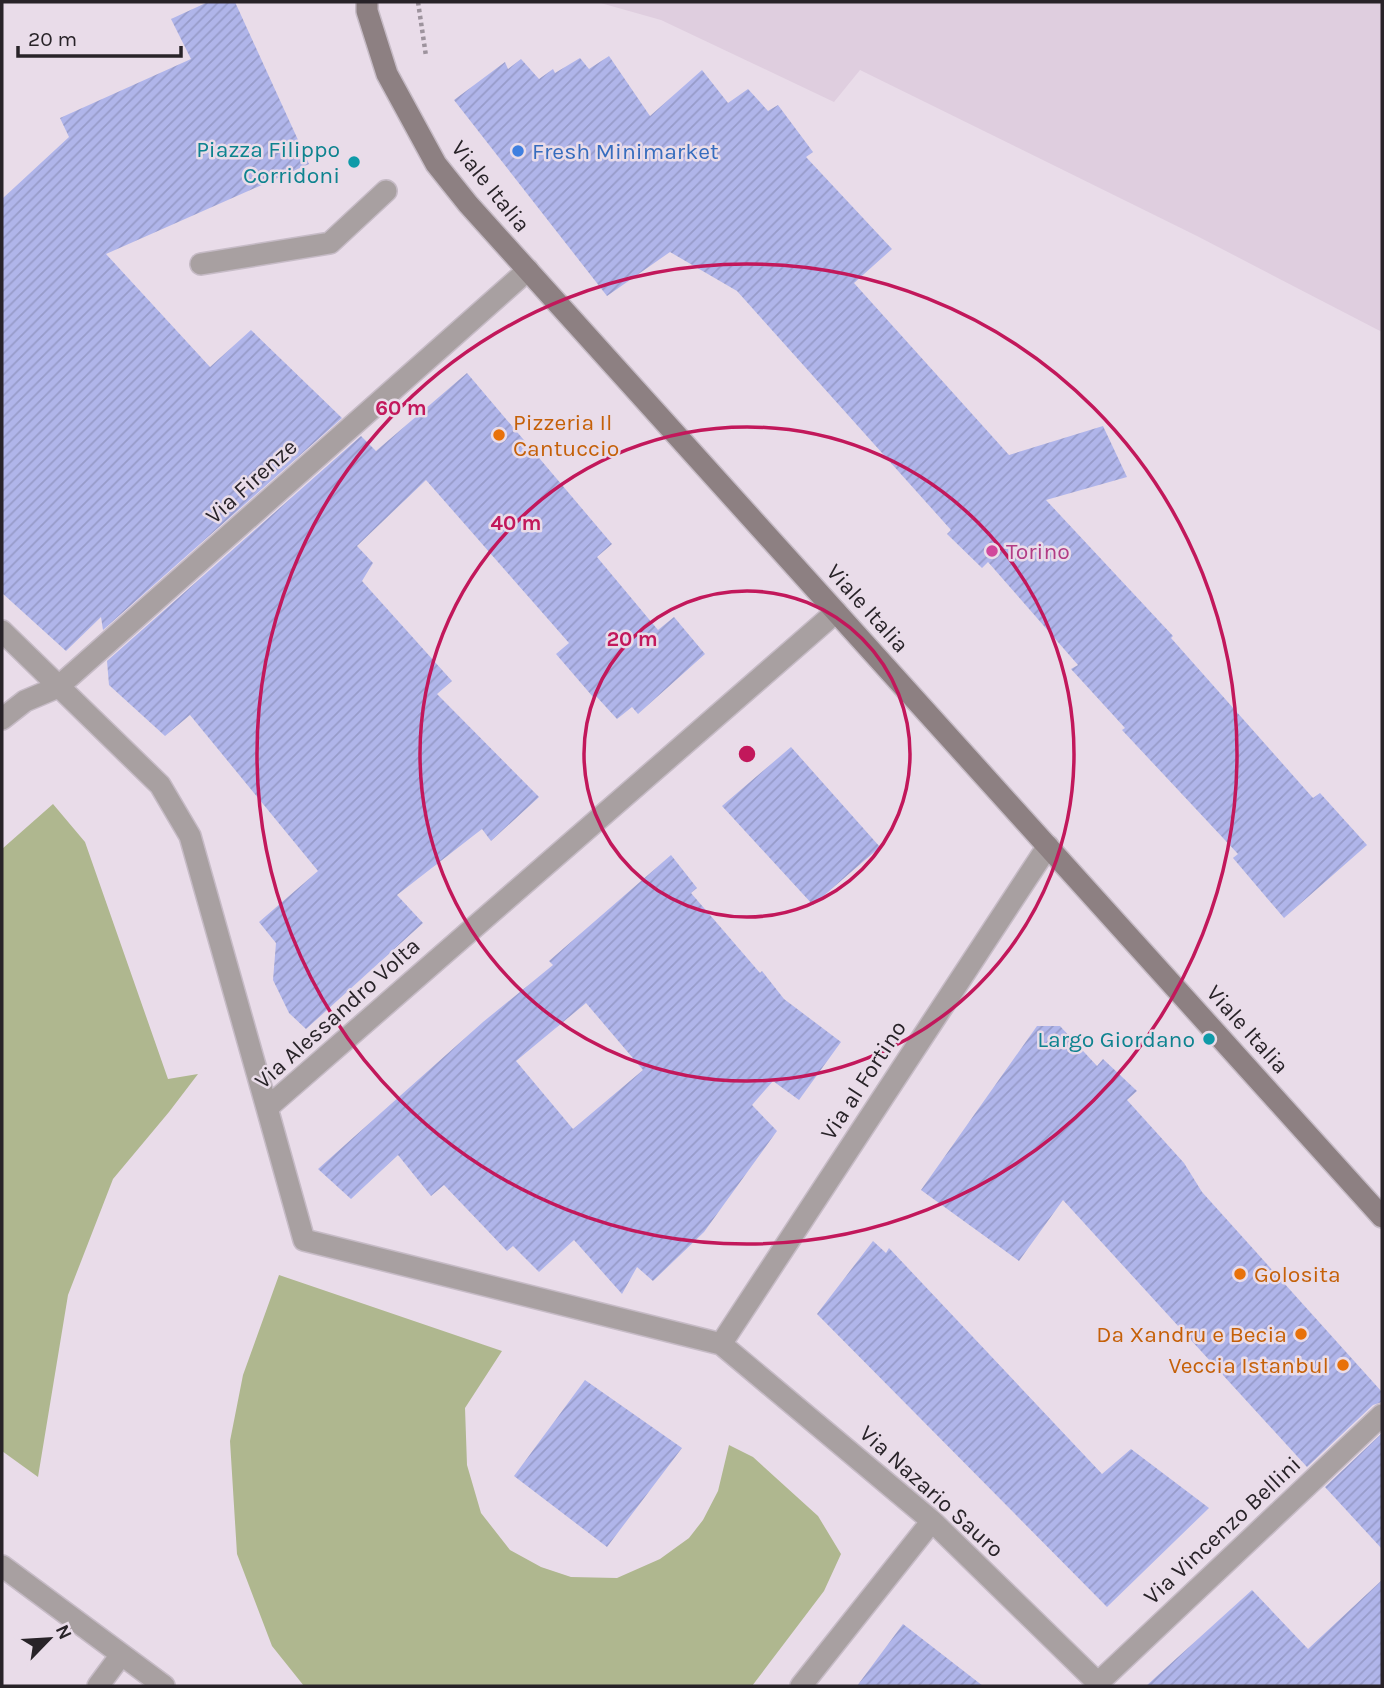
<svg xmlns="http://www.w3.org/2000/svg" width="1384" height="1688" font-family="Karla,sans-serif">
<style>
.built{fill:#dfcedf}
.garden{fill:#afb78f}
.building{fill:url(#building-hatch);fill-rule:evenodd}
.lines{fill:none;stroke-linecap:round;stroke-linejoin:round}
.lane-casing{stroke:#c6bbc6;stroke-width:24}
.street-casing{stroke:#c6bbc6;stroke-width:24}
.secondary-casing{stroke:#c6bbc6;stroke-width:24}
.path{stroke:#9d939d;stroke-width:4.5;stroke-dasharray:3.5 3.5;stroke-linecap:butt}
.lane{stroke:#a8a0a1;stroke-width:21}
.street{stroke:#a8a0a1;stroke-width:21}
.secondary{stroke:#8d8082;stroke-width:21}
.ring{fill:none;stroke:#c2185b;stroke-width:3.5}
.shop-dot{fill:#3f7fe0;stroke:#e9dce9;stroke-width:2.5}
.culture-dot{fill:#0f9aa8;stroke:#e9dce9;stroke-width:2.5}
.food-dot{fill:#e8710a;stroke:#e9dce9;stroke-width:2.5}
.hotel-dot{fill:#d1479c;stroke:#e9dce9;stroke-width:2.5}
.labels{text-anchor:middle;stroke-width:5;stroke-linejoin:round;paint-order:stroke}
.culture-label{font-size:23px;fill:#0d838f;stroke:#e9dce9;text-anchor:end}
.shop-label{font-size:23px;fill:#366cbe;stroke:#e9dce9;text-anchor:start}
.street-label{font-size:23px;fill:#282328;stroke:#e9dce9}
.food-label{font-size:23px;fill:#c56008;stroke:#e9dce9;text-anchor:start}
.hotel-label{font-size:23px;fill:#b23c85;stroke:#e9dce9;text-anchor:start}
.centre{fill:#c2185b;stroke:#e9dce9;stroke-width:3.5}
.ring-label{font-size:21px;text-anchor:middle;font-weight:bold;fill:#c2185b;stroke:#e9dce9;stroke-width:5;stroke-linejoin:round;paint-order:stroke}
</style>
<defs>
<pattern id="building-hatch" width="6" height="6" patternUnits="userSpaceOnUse" patternTransform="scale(1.75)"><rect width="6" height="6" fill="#b0b5ea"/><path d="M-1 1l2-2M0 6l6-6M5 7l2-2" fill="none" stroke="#979bc9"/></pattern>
</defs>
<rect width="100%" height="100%" fill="#e9dce9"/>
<!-- built -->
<path class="built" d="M597,2H1382V332L1197,236L860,70L834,102L661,20Z"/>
<!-- garden -->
<path class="garden" d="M53,804L85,842L168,1079L198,1074L169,1112L113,1179L68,1295L38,1477L2,1451V849Z
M279,1275L502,1351L465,1408L467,1465L481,1513L510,1550L541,1567L571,1577L617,1578L660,1559L689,1538L703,1520L718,1491L729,1445L753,1457L818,1516L841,1554L824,1591L752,1686H304L272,1646L237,1554L230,1441L243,1375Z"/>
<!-- building -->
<path class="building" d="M208,2H235L309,164L106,254L210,367L251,330L342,418L103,630L101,617L66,651L2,593V199L69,137L60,118L191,59L171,19Z
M609,56L650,116L702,70L728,103L748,89L768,111L778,105L813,152L806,157L892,249L854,283L1009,455L1103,426L1127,477L1046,500L1173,636L1171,638L1313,798L1320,793L1367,845L1284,918L1233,858L1238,854L1122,730L1125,728L1071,669L1078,665L988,562L982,568L947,534L951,530L737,291L670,252L607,296L454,100L505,62L508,69L521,59L539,79L553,69L555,73L580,58L589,69Z
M467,373L612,544L597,557L658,630L674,617L705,654L638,714L632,707L617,719L595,695L593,697L556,654L569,643L426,480L357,546L373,563L362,581L452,681L437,694L539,797L491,841L482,829L397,895L423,923L306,1029L289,1013L273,980L276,943L259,922L318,871L190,715L165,736L109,685L107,661L361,436L376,451Z
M791,747L880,847L813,905L722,806Z
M671,855L697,888L691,893L760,973L762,971L784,999L841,1042L799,1100L773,1081L752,1105L777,1131L704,1232L653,1281L637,1267L622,1294L574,1240L539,1272L513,1246L507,1251L444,1185L431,1196L398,1155L351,1199L318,1169L483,1022L553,965L549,961ZM586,1003L643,1070L573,1129L516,1061Z
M1037,1026H1060L1097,1066L1103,1059L1137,1091L1127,1100L1184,1163L1202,1192L1382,1392V1402L1373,1405L1307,1467L1063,1200L1019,1261L921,1190Z
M873,1241L886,1253L889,1248L1102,1474L1131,1449L1209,1508L1107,1607L817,1314Z
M585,1380L682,1448L607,1547L514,1476Z
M1382,1433V1549L1325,1487Z
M1382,1580V1686H1146L1252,1590L1308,1649Z
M903,1624L983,1686H857Z"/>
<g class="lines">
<!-- lane casing -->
<g class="lane-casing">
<path id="lane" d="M201,264L330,243L386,191"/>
</g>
<!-- street casing -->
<g class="street-casing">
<path id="street" d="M836,612L267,1108L304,1240L721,1344L932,1521L1101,1686
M2,631L160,785L190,836L267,1108
M2,719L25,701L58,687L528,270
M721,1344L1048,846
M2,1566L164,1686
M1098,1683L1382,1415
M98,1686L121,1655
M801,1686L932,1521"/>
</g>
<!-- secondary casing -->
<g class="secondary-casing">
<path id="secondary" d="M367,2V11L387,74L436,164L468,204L1382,1217"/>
</g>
<!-- path -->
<path class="path" d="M418,2L426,56"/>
<!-- lane -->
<use href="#lane" class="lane"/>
<!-- street -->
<use href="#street" class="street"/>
<!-- secondary -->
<use href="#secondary" class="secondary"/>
</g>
<!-- distance rings -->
<g class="ring">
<circle cx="747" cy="754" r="163"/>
<circle cx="747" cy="754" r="327"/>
<circle cx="747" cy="754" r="490"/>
</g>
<!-- markers -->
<circle class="shop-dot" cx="518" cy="151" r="7"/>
<g class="culture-dot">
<circle cx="354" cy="162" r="7"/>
<circle cx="1209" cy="1039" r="7"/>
</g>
<g class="food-dot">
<circle cx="499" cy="435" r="7"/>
<circle cx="1240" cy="1274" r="7"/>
<circle cx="1301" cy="1334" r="7"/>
<circle cx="1343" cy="1365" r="7"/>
</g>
<circle class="hotel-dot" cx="992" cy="551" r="7"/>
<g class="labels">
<!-- culture labels -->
<g class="culture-label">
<text x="340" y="157">Piazza Filippo<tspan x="340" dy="26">Corridoni</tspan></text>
<text x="1195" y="1047">Largo Giordano</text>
</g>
<!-- shop labels -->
<g class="shop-label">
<text x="532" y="159">Fresh Minimarket</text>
</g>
<!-- street labels -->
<g class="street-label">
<text transform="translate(491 186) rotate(51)" y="8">Viale Italia</text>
<text transform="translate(251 481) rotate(-42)" y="8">Via Firenze</text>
<text transform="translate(868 608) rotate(48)" y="8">Viale Italia</text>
<text transform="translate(337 1013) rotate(-42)" y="8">Via Alessandro Volta</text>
<text transform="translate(1248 1029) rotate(48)" y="8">Viale Italia</text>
<text transform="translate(863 1080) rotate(-57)" y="8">Via al Fortino</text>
<text transform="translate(932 1491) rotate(42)" y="8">Via Nazario Sauro</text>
<text transform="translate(1222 1530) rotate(-43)" y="8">Via Vincenzo Bellini</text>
</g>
<!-- food labels -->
<g class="food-label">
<text x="513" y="430">Pizzeria Il<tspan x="513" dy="26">Cantuccio</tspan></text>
<text x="1254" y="1282">Golosita</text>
<text x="1287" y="1342" text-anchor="end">Da Xandru e Becia</text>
<text x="1329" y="1373" text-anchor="end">Veccia Istanbul</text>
</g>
<!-- hotel labels -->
<g class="hotel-label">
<text x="1006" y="559">Torino</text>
</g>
</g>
<circle cx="747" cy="754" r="10" class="centre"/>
<g class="ring-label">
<text x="401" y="415">60 m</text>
<text x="516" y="530">40 m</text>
<text x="632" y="646">20 m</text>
</g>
<!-- border -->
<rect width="1384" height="1688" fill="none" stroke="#282328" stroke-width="7"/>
<!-- north arrow -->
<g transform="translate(49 1639) rotate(65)" stroke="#e9dce9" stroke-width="5" paint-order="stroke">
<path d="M0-5L12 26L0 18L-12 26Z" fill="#282328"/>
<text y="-10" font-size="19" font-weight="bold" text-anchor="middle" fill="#282328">N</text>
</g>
<!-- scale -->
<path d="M18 46v10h163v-10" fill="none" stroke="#282328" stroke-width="3.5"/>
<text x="28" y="46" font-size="21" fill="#282328" stroke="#e9dce9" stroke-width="5" paint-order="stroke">20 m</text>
</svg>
